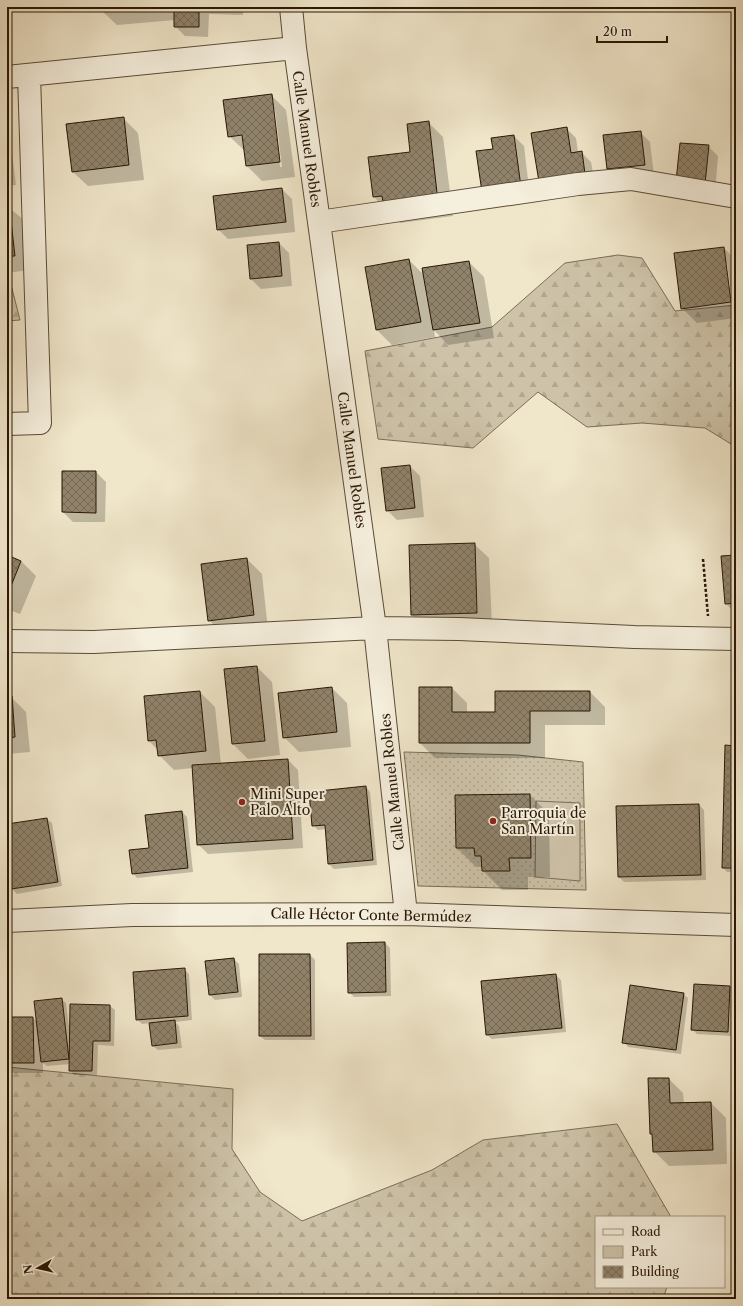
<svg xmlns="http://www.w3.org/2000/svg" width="743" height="1306" font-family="'Libre Caslon Text',serif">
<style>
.grass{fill:url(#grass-dots);stroke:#7c6d57}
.forest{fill:url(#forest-firs);stroke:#7c6d57}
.park{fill:#cec3a9;stroke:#7c6d57}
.shadow{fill:#0003;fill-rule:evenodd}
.building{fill:url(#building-cross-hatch);stroke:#291705}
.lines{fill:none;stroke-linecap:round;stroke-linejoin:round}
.minor-casing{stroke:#5b4b36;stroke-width:24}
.path{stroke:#291705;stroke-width:2.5;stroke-dasharray:3 2;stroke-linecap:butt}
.minor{stroke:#f5efdd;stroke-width:22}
.poi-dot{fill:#8f2418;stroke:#f5efdd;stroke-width:1.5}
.labels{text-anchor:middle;stroke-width:4;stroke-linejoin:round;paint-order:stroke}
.street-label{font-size:14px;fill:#291705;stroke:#f5efdd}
.poi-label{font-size:14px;fill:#291705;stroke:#f5efdd;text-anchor:start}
</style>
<defs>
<pattern id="grass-dots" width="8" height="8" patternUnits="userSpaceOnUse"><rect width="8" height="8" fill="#cec3a9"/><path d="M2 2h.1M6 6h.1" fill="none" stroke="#b1a790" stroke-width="1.8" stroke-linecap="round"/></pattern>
<pattern id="forest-firs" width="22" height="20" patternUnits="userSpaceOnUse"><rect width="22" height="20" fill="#cec3a9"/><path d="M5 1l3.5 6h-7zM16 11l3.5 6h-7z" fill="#b1a790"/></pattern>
<pattern id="building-cross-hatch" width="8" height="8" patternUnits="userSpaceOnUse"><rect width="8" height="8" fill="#90836b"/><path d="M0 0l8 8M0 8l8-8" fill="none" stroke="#766a56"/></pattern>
</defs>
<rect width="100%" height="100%" fill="#f0e6ca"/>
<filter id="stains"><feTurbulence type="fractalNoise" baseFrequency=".005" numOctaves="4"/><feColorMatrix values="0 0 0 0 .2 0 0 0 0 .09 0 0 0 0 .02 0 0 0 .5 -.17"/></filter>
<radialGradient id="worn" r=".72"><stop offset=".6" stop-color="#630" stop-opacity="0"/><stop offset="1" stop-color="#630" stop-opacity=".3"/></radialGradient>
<!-- grass -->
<path class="grass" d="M404,752L518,755L583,762L586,890L418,886Z"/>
<!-- forest -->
<path class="forest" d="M618,255L642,258L675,311L736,305V447L705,428L642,423L587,427L538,392L473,448L378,439L365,351L492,327L565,263Z
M7,269L20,320L7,321Z
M7,1067L233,1089L232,1149L260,1192L302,1221L432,1170L483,1140L617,1124L671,1217H596V1287H667L663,1299H7Z"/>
<!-- park -->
<path class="park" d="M536,801L580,803V881L535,877Z"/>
<!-- shadow -->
<path class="shadow" d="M102,7H243V15L209,14L208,37L185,36L175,26V20L117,25L102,11Z
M271,95L286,110L295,177L262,181L247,166L245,151L229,136ZM273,110H275L282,167H280Z
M123,118L138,133L144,180L88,186L73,172Z
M428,122L443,137L453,216L400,223L374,197L411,153Z
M566,128L576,138L578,152H581L591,162L595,184L540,181Z
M640,132L650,142L654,175L618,179L608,169Z
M7,134L10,137L16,185L7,186Z
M514,136L524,146L530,197L494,150Z
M708,146L718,156L715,194L687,191Z
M282,189L292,199L295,232L228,239L218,229Z
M7,206L24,220L29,270L7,273Z
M279,243L289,253L292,286L261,289L251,279L248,246Z
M724,248L736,260V318L697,323L682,308ZM725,263H727L733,307H731Z
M409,260L425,276L469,262L484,277L494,338L448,345L434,330L435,337L392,345L377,330Z
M410,466L420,476L424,517L397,520L387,510Z
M96,472L106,482L105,522H73L63,512Z
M474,544L489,558L492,627L427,629L412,615Z
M7,556L21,561L36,576L20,614L7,609Z
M736,556V613L726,604Z
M247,559L262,574L268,630L223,635L209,620Z
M257,667L272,682L280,755L248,759L233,744Z
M332,688L347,703L351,747L299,752L284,737Z
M452,688L467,703V713H496L590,692L605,707V725H545V758H435L420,743Z
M200,692L215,707L221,764L288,760L298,770L303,848L208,854L198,844L193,768L174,770L159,755L158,750L149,741Z
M7,697H11L26,712L30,752L7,754Z
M736,747V872H727L723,867Z
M366,787L370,792L377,865L334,869L329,864L326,829L318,830L313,825Z
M530,795L549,814L550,877H528V890H502L483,871V867H476L457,848Z
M699,805L704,810L706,880L624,882L619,877Z
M182,812L187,817L193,872L137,878L133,873L150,849Z
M47,819L52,823L62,886L17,894L12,889L7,860V825Z
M385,943L390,948L391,996L354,997L349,992Z
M310,955L315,960V1040H265L260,1036Z
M234,959L239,964L242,997L215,1000L210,995L206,962Z
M184,969L189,974L192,1020L175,1022L179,1026L182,1048L158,1050L153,1046L150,1023L142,1024L137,1019Z
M556,975L561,980L566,1032L492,1039L487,1035Z
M695,985L730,987L735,992L732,1036L697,1034L692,1029Z
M683,994L688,998L681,1054L628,1047L624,1042Z
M61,999L66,1003L69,1027L110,1006L115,1010L114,1046L98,1045L97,1075H74L70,1070V1064L47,1066L43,1063V1073H10L7,1070V1018H33L38,1023Z
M669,1079L683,1093L684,1104L711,1103L726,1118L727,1164L669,1166L654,1151L653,1136L651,1133Z"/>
<!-- building -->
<path class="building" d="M101,7H147L101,11Z
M174,7H199V27H174Z
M272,94L280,162L246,166L242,135L228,137L223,100Z
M124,117L129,165L72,172L66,124Z
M429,121L438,202L384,208L382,196L373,197L368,157L410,152L407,124Z
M567,127L571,153L582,151L585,174L539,182L531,133Z
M641,131L645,165L607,169L603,135Z
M514,135L521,187L482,192L476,151L493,149L491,138Z
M680,143L709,145L705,184L676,181Z
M282,188L286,222L217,230L213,196Z
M9,204L15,256H7V205Z
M279,242L282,276L250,279L247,245Z
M724,247L731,302L681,309L674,253Z
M409,259L421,322L376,330L365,267Z
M469,261L480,323L433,330L422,268Z
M410,465L415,508L386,511L381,468Z
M62,471H96V513L62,512Z
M475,543L477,613L411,615L409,545Z
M7,555L21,561L7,596Z
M736,555V603L725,604L721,556Z
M247,558L254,615L208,621L201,564Z
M257,666L265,741L232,744L224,669Z
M332,687L337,732L283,738L278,693Z
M419,687H452V712H495V691H590V711H530V743H419Z
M200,691L206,751L158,756L156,740L148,741L144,696Z
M7,696H12L15,737L7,738Z
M725,745L736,746V868H722Z
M288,759L293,839L197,845L192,765Z
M366,786L373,860L328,864L325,825L312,826L309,792Z
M530,794L531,858H509L510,871H482L481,856H475L474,848H456L455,795Z
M699,804L701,875L618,877L616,806Z
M182,811L188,868L132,874L129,850L149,848L145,815Z
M47,818L58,882L11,889L7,866V824Z
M385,942L386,992L348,993L347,943Z
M259,954H310L311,1036H259Z
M234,958L238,992L209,995L205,961Z
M185,968L188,1016L136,1020L133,972Z
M556,974L562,1028L486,1035L481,981Z
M694,984L730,986L728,1032L691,1030Z
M630,985L684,993L676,1050L622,1043Z
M62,998L69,1059L41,1062L34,1001Z
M70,1004L110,1005V1041H93L92,1071H69Z
M7,1017H33L34,1063H7Z
M175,1020L177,1043L152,1046L149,1023Z
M648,1078H669L670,1103L711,1102L713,1150L653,1152L652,1134H650Z"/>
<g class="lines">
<!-- minor casing -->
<g class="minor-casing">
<path id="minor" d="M291,7L295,48L375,628L406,914
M7,77L295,48
M319,222L578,184L631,179L736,197
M7,424L40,423L29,75
M7,641L94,642L375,628L459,629L634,637L736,639
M7,921L132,915L406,914L736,925"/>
</g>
<!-- path -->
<path class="path" d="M703,559L708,616"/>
<!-- minor -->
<use href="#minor" class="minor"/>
</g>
<!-- markers -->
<g class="poi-dot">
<circle cx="242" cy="802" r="4"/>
<circle cx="493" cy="821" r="4"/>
</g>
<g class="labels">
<!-- street labels -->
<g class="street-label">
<text transform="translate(307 139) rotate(82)" y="5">Calle Manuel Robles</text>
<text transform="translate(352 460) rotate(82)" y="5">Calle Manuel Robles</text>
<text transform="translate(392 782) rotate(-96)" y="5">Calle Manuel Robles</text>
<text transform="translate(371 915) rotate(1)" y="5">Calle Héctor Conte Bermúdez</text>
</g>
<!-- poi labels -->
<g class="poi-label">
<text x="250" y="799">Mini Super<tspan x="250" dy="16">Palo Alto</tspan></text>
<text x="501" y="818">Parroquia de<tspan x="501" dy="16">San Martín</tspan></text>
</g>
</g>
<!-- margin -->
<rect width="743" height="1306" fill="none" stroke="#f0e6ca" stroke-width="24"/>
<rect x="8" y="8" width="727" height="1290" fill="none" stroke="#291705" stroke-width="2"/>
<rect x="12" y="12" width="719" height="1282" fill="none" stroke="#291705"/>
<!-- legend -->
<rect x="595" y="1216" width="130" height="72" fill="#f5efdd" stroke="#a39987"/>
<rect x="603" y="1229" width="20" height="6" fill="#f5efdd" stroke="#a39987"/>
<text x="631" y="1236" font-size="12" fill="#291705">Road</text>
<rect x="603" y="1246" width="20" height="12" fill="#cec3a9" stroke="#a39987"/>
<text x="631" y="1256" font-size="12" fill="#291705">Park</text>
<rect x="603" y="1266" width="20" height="12" fill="url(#building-cross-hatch)" stroke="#a39987"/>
<text x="631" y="1276" font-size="12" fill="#291705">Building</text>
<!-- north arrow -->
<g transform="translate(38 1268) rotate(262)" stroke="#f5efdd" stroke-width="3" paint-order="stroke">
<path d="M0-3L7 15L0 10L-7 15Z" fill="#291705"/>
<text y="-6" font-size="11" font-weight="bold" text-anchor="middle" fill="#291705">N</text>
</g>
<!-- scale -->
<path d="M597 36v6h70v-6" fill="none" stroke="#291705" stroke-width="2"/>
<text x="603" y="36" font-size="12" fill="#291705" stroke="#f5efdd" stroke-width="3" paint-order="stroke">20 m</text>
<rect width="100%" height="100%" filter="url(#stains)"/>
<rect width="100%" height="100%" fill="url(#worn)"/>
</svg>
